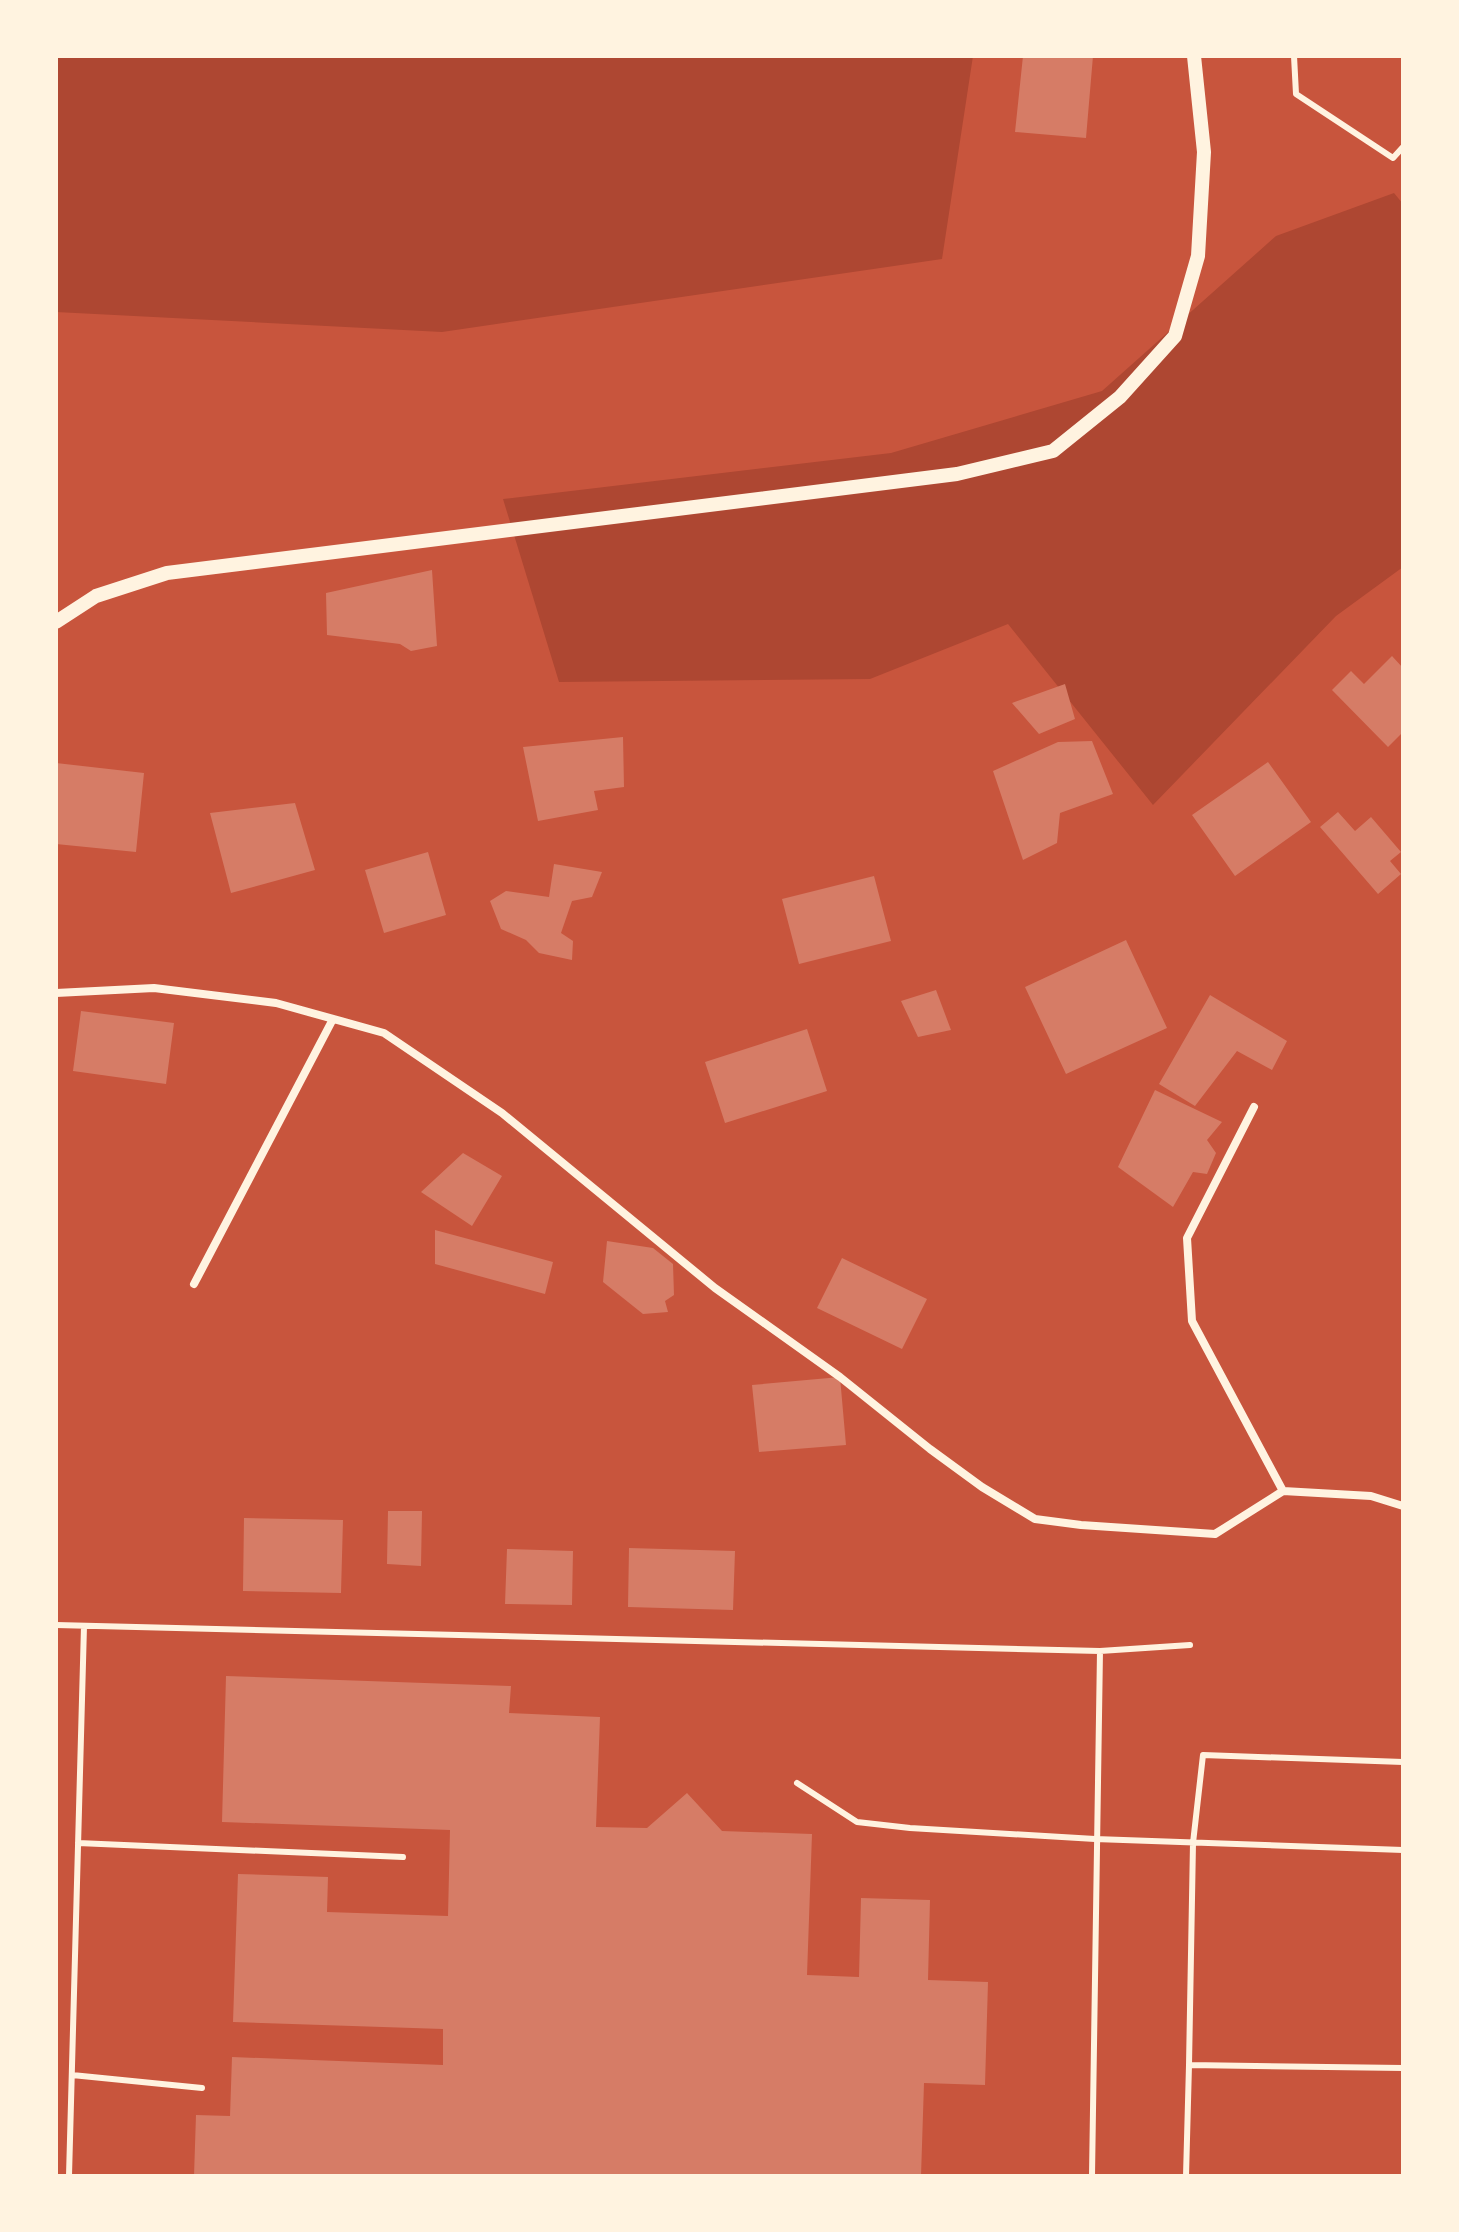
<svg xmlns="http://www.w3.org/2000/svg" width="1459" height="2232" font-family="Commissioner,sans-serif">
<style>
.green{fill:#ae4732}
.building{fill:#d67c66}
.lines{fill:none;stroke-linecap:round;stroke-linejoin:round}
.service{stroke:#fff3e0;stroke-width:6}
.minor{stroke:#fff3e0;stroke-width:8}
.tertiary{stroke:#fff3e0;stroke-width:14}
</style>
<rect width="100%" height="100%" fill="#c8553d"/>
<!-- green -->
<path class="green" d="M56,56H973L942,259L442,332L56,312Z
M1394,193L1403,204V567L1336,616L1153,805L1008,624L870,679L559,682L503,499L891,453L1102,391L1276,236Z"/>
<!-- building -->
<path class="building" d="M1023,56H1093L1086,138L1015,132Z
M432,570L437,646L411,651L400,644L327,635L326,593Z
M1392,656L1403,668V732L1388,747L1332,690L1351,671L1364,684Z
M1065,684L1075,719L1039,734L1012,703Z
M623,737L624,787L594,791L598,810L538,821L523,747Z
M1092,741L1113,794L1060,813L1057,843L1023,860L993,771L1058,742Z
M1268,762L1311,822L1235,876L1192,815Z
M56,763L144,773L136,852L56,844Z
M295,803L315,870L231,893L210,813Z
M1338,812L1355,831L1371,817L1401,852L1390,861L1401,874L1378,894L1320,827Z
M428,852L446,915L384,933L365,870Z
M554,864L602,872L592,897L572,901L561,933L573,941L572,960L539,953L526,940L501,929L490,901L506,891L549,897Z
M874,876L891,941L799,964L782,899Z
M1126,940L1167,1028L1066,1074L1025,987Z
M936,990L951,1030L918,1037L901,1001Z
M1210,995L1287,1041L1272,1070L1237,1051L1195,1106L1159,1084Z
M81,1011L174,1023L166,1084L73,1071Z
M807,1029L827,1091L725,1123L705,1062Z
M1155,1090L1222,1122L1207,1140L1216,1153L1207,1174L1193,1172L1173,1207L1118,1167Z
M463,1153L502,1176L472,1226L421,1192Z
M435,1230L553,1262L545,1294L435,1264Z
M607,1241L653,1248L673,1264L674,1295L665,1301L668,1312L643,1314L603,1282Z
M842,1258L927,1299L902,1349L817,1308Z
M840,1377L846,1445L759,1452L752,1385Z
M388,1511H422L421,1566L387,1564Z
M244,1518L343,1520L341,1593L243,1591Z
M629,1548L735,1551L733,1610L628,1607Z
M507,1549L573,1551L572,1605L505,1604Z
M226,1676L511,1686L509,1713L600,1717L596,1827L647,1828L687,1793L722,1831L812,1834L807,1975L859,1977L861,1898L930,1900L928,1980L988,1982L985,2085L924,2083L921,2176H194L196,2115L230,2116L232,2057L443,2065V2029L233,2022L238,1874L328,1877L327,1912L448,1916L450,1830L222,1822Z"/>
<g class="lines">
<!-- service -->
<path class="service" d="M1294,56L1296,94L1393,158L1403,147
M56,1625L1100,1651L1190,1645
M1403,1762L1203,1755L1193,1843L1189,2065L1403,2068
M797,1783L857,1822L910,1828L1095,1839L1403,1850
M78,1843L403,1857
M72,2075L202,2088
M69,2176L84,1626
M1092,2176L1100,1651
M1186,2176L1189,2065"/>
<!-- minor -->
<path class="minor" d="M56,993L154,988L276,1003L384,1033L502,1113L715,1288L840,1377L930,1449L982,1487L1035,1519L1081,1525L1215,1534L1283,1491L1371,1496L1403,1506
M1254,1107L1187,1238L1192,1321L1283,1491
M194,1284L333,1019"/>
<!-- tertiary -->
<path class="tertiary" d="M56,622L96,596L167,573L957,474L1053,451L1120,397L1175,336L1198,256L1204,152L1194,56"/>
</g>
<!-- border -->
<rect width="1459" height="2232" fill="none" stroke="#fff3e0" stroke-width="116"/>
</svg>
